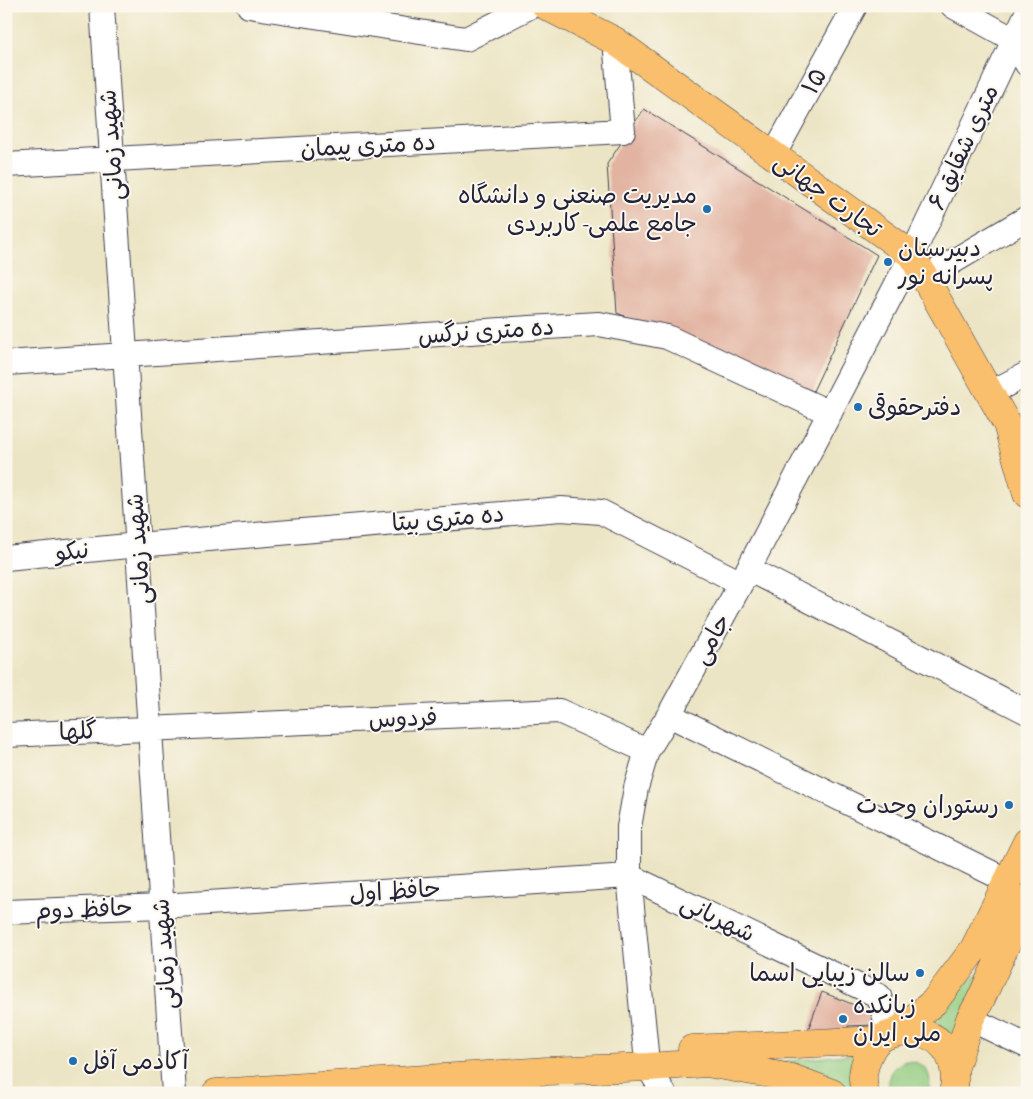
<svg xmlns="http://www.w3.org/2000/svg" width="1033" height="1099" font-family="Caveat,'Playpen Sans Arabic',sans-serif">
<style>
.green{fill:#91cb7f;stroke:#5a765d}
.building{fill:#e2b3a1}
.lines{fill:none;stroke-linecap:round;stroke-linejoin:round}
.minor-casing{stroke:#403f50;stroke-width:26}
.major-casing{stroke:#403f50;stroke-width:29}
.minor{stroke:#fff;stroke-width:24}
.major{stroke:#f9bf6c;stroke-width:28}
.poi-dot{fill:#1f6fb2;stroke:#fbf7ec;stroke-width:2}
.labels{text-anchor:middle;stroke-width:4;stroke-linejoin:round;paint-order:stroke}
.street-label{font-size:24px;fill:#22223b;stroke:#fbf7ec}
.poi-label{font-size:24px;fill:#22223b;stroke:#fbf7ec;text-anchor:start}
</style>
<rect width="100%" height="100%" fill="#fbf7ec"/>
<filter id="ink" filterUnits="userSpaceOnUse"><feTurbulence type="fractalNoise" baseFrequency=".02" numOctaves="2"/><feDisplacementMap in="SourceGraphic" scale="10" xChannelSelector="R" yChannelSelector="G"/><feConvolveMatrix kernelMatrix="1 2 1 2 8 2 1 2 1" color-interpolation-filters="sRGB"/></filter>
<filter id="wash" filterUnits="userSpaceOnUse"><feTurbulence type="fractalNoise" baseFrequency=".0096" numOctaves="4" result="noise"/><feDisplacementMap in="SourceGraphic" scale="20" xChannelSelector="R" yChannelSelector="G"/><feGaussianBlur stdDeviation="1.12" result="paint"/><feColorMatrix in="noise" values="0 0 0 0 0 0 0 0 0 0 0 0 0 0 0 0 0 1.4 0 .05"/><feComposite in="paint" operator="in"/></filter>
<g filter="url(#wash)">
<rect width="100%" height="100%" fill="#ece5c5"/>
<!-- green -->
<path class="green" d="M983,969L951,1044L920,1024Z
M855,1054L851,1064L852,1090L759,1064Z
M906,1061C925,1061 935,1076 927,1093H892C884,1078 891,1066 906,1061Z"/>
<g id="blocks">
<!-- building -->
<path class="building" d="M644,109L877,255L813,391L617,313L607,164Z
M822,992L874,1013L873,1025L848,1026L845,1035L808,1030Z"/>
</g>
</g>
<g filter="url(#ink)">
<use href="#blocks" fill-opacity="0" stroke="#403f50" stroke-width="1"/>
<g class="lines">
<!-- minor casing -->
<g class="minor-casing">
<path id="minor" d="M102,6L174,1093
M249,6L466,39L531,6
M953,6L1014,40L1027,64
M773,156L855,6
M6,165L623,131L615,41
M925,278L1027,218
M6,363L530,328L599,324L667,337L830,413
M990,393L1027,374
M6,558L138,545L561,509L601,512L741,583
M748,569L1027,712
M669,715L1008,881
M6,735L559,711L647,751
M6,912L161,906L629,876L879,996L890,1035
M970,1019L1027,1046
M646,1052L629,876V827L636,788L647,751L669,715L741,583L912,255L1027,13
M648,1067L664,1093"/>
</g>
<!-- major casing -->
<g class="major-casing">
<path id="major" d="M546,6L615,41L912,255L1007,424L1027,494
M896,1033L934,1002L974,949L1027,842
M692,1049L878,1040
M955,1067L970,1019L980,1001L1027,899
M216,1093L547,1071L648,1067L707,1063L792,1078L832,1093
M865,1093C862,1080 862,1072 867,1059C869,1053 874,1043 879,1040C885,1035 894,1033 901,1032C939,1027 961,1057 953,1093"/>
</g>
<!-- minor -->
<use href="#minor" class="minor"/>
<!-- major -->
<use href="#major" class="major"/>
</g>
</g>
<!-- markers -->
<g class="poi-dot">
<circle cx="707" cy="209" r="5"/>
<circle cx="888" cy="262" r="5"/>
<circle cx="858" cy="407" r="5"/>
<circle cx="1009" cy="805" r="5"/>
<circle cx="920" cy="973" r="5"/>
<circle cx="843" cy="1019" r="5"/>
<circle cx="73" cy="1061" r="5"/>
</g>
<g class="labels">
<!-- street labels -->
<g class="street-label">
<text transform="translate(814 81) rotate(-61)" y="8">۱۵</text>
<text transform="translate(111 145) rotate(-94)" y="8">شهید زمانی</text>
<text transform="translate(368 145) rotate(-3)" y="8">ده متری پیمان</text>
<text transform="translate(963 147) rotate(-65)" y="8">۶ متری شقایق</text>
<text transform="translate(828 195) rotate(36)" y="8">تجارت جهانی</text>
<text transform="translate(486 331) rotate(-4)" y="8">ده متری نرگس</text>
<text transform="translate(448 518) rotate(-5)" y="8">ده متری بیتا</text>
<text transform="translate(138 549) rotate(-94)" y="8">شهید زمانی</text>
<text transform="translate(72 551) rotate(-5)" y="8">نیکو</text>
<text transform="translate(711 639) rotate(-61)" y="8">جامی</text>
<text transform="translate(403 718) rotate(-2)" y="8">فردوس</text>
<text transform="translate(78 731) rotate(-3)" y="8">گلها</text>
<text transform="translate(395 891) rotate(-4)" y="8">حافظ اول</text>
<text transform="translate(84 909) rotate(-2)" y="8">حافظ دوم</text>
<text transform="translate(718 918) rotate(26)" y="8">شهربانی</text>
<text transform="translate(164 954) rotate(-94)" y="8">شهید زمانی</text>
</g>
<!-- poi labels -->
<g class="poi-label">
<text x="697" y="203" text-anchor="end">مدیریت صنعنی و دانشگاه<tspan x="697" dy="28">جامع علمی-کاربردی</tspan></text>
<text x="898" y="256">دبیرستان<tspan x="898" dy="28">پسرانه نور</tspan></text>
<text x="868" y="415">دفترحقوقی</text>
<text x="999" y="813" text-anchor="end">رستوران وحدت</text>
<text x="910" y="981" text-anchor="end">سالن زیبایی اسما</text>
<text x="853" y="1013">زبانکده<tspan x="853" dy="28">ملی ایران</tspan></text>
<text x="83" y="1069">آکادمی آفل</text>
</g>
</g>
<!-- margin -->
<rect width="1033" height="1099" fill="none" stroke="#fbf7ec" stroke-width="25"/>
</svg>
